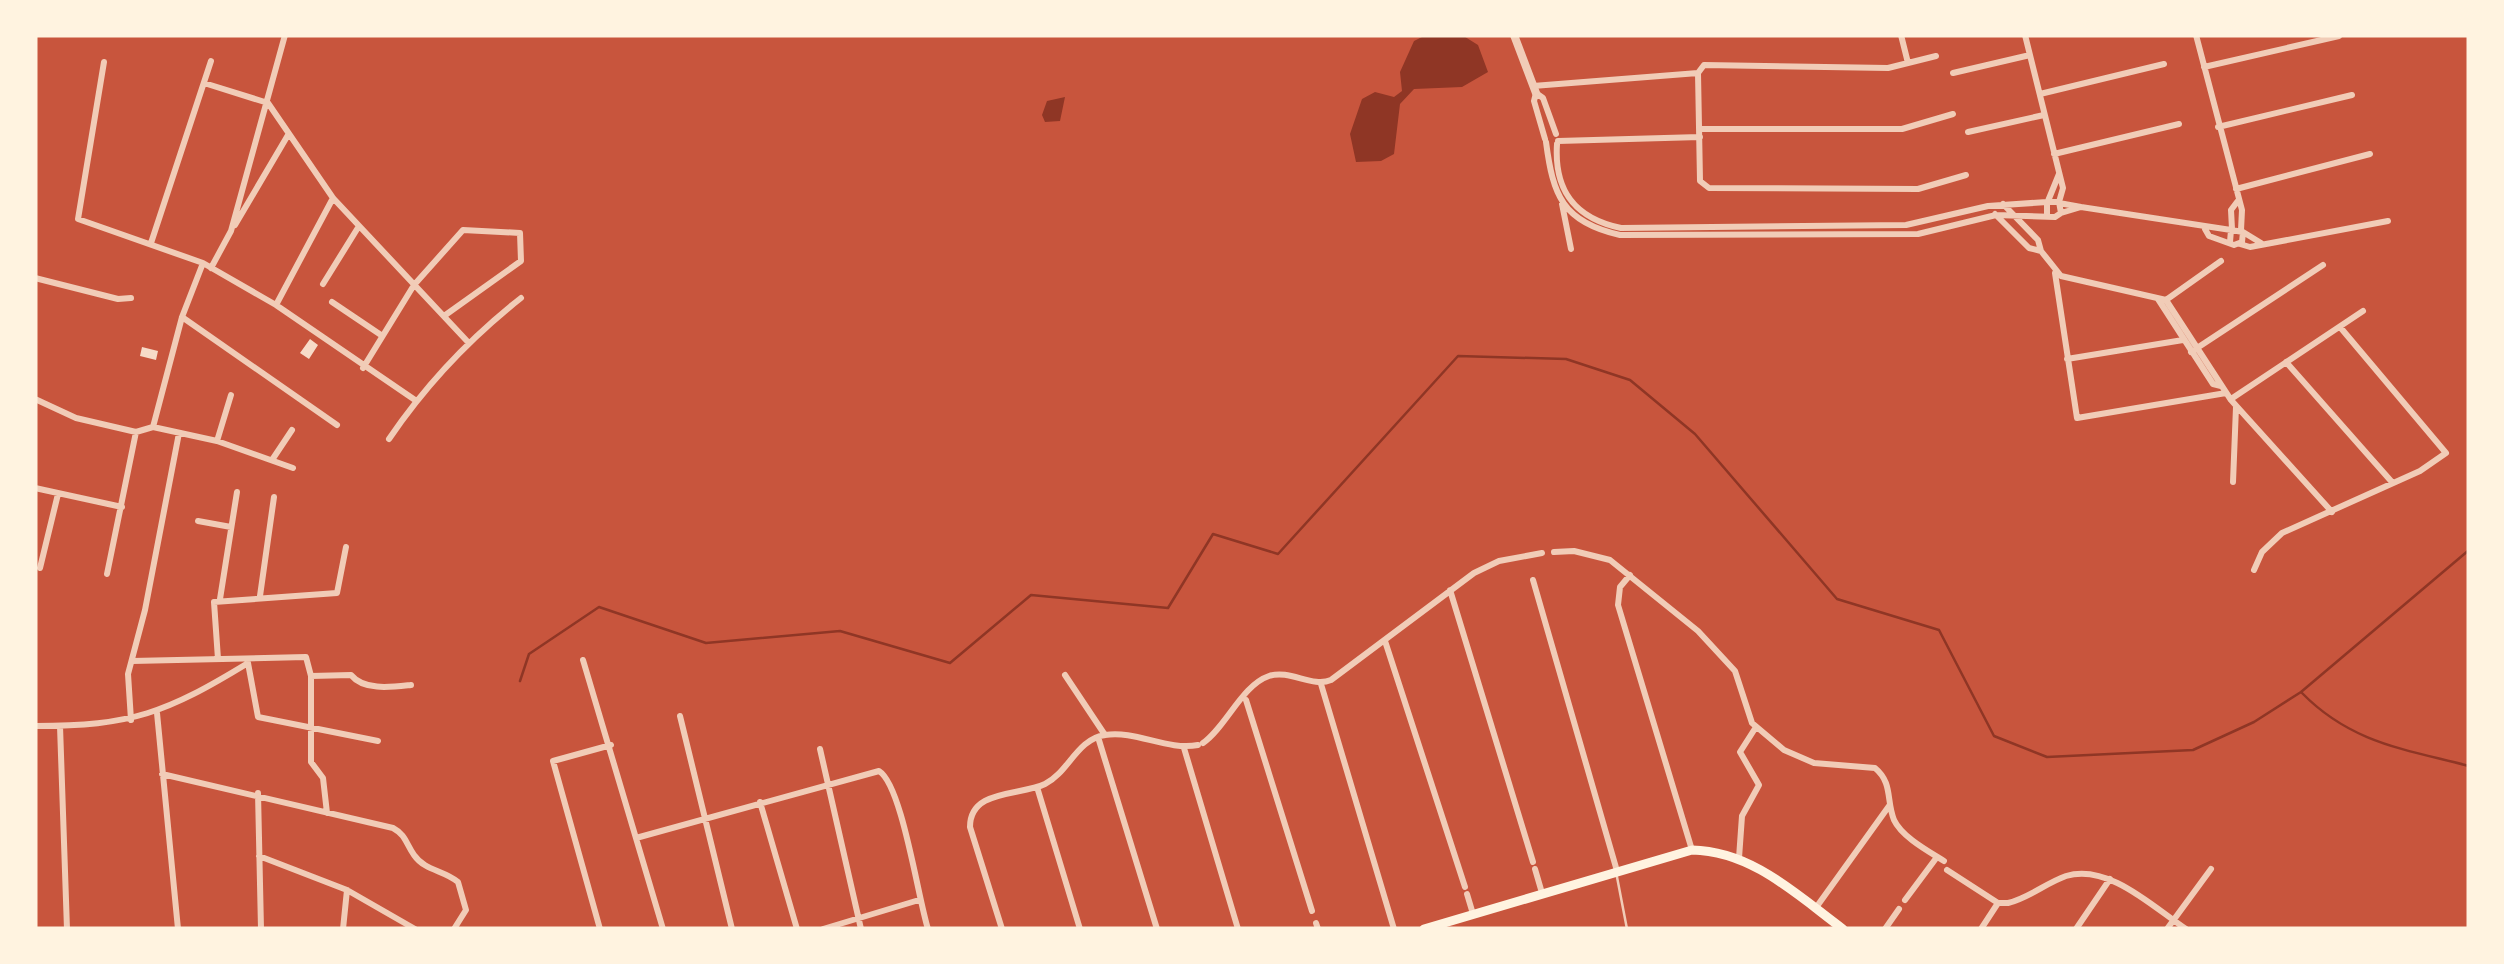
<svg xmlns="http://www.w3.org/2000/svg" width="2504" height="964" font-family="'Work Sans',sans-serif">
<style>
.water{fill:#8f3625}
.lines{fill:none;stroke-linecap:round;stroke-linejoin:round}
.stream{stroke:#8f3625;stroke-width:2.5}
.building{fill:#f7dbc8}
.service{stroke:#f1ccb7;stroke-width:2.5}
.minor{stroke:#f1ccb7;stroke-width:6}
.tertiary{stroke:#f1ccb7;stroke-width:8}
.primary{stroke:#fff3e0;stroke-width:9}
</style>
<rect width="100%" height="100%" fill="#c8553d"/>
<!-- water -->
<path class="water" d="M1426,35H1462L1478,45L1488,72L1462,87L1414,89L1400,104L1394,154L1381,161L1356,162L1350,134L1362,99L1375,92L1394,97L1402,91L1400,72L1414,41Z
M1065,97L1060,121L1045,122L1042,115L1047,101Z"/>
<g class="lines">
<!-- stream -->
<path class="stream" d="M520,681L529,654L599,607L706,643L840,631L950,663L1031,595L1168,608L1213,534L1278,554L1458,356L1566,359L1630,380L1695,434L1837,599L1939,630L1994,736L2047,757L2193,750L2254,722L2301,692L2469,550
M2302,693C2351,743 2404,749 2469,766"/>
</g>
<!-- building -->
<path class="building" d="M310,339L318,345L309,359L300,353Z
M142,347L158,351L156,360L140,356Z"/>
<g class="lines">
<!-- service -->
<path class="service" d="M1617,877L1627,929"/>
<!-- minor -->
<path class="minor" d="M1901,35L1908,63
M2025,35L2063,188L2059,202
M2196,35L2242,210L2241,230
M1936,56L1888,68L1704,65L1698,73L1700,181L1709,188L1918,189L1966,175
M104,62L78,219L203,263L276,305L415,400
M2204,67L2339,36
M1953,73L2030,55
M204,83L268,103L333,198L467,341
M1533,86L1698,73
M1536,93L1534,101L1545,139
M1536,93L1543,98L1556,134
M2040,94L2164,64
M2218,127L2352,95
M1700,129H1902L1953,114
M1968,132L2044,115
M1558,141L1700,137
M1546,142C1553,195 1562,222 1620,235L1918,234L1996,215L2055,217L2061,213L2059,202H2047V214
M1557,144C1554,190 1574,218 1621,228L1906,225L1988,206L2047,202
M2054,154L2179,124
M2236,189L2370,154
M2048,201L2059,174
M2059,203L2081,207L2061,213
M1562,204L1571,249
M2003,204L2038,240L2041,251L2061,276L2166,300L2231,400L2332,512
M2081,207L2231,230
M1995,214L2029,248L2041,251
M235,225L288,135
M2205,229L2209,236L2234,245L2242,242L2243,232L2231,230L2230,242
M2232,229L2231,210L2237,202
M2243,232L2261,243
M151,243L211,61
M2240,244L2250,247L2388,221
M211,268L231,231L285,35
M2055,273L2077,418L2226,393
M35,278L118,299L131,298
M323,284L359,226
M2158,299L2213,384L2221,386
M2166,300L2221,261
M332,302L381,335
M276,305L333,198
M182,317L337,425
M2191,352L2323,265
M2067,359L2183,340
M2286,362L2391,481
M363,368L414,285L463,230L520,233L521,261L444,316
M35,399L76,418L136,432L153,427L217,441L293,468
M2231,399L2363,311
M153,427L182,317L203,263
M389,439C427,383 469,339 521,298
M217,441L231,395
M272,460L292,430
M2233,482L2236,407
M35,488L122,507
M198,521L231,527
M1554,552L1574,551L1610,560L1698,631L1735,671L1752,723L1784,750L1814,763L1875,768C1893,783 1886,800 1894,820C1902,837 1928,851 1944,861
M40,568L58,494
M2254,570L2262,552L2282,533L2420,471L2446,453L2340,327
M107,574L136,432
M1630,575L1620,587L1618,605L1692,850
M1533,580L1617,871
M1450,590L1533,862
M260,596L274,497
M220,599L237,492
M1385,641L1465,887
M218,659L214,602L337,593L346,547
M583,660L663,929
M132,661L306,657L311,676V762L323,778L327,813
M248,663L258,717L378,741
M1065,675L1105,735
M311,676L351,675C364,691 392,687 411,685
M1321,684L1394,929
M1246,700L1312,911
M157,713L178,929
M680,716L732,929
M131,720L128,674L145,610L179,433
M35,726C132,726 166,713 248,663
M60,726L67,929
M1098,737L1157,929
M1203,743C1226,727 1242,685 1269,676C1290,669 1312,688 1331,680L1474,573L1499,561L1542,553
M1184,748L1238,929
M820,749L861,929
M162,774L393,828C406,835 406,844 414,855C425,871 444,870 458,882L466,910L454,929
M1037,787L1080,929
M258,793L261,929
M760,802L797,929
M636,838L879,771C902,785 918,898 928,929
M259,856L347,890L415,929
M1739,858L1742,816L1759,785L1740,752L1756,727
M1535,869L1542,893
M1947,870L1998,903H2008C2029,898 2046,883 2066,876C2108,863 2153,907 2186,929
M1467,894L1473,914
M1905,900L1937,857
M1815,909L1889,806
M1316,923L1318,929
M343,929L347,890
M600,929L553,761L611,745
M823,929L919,900
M1002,929L970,827C970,789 1020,796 1045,784C1068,773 1077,739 1105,735C1136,730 1167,751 1198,745
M1885,929L1899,909
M1981,929L1998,903
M2076,929L2110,879
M2167,929L2211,869"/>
<!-- tertiary -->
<path class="tertiary" d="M1514,35L1536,93"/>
<!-- primary -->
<path class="primary" d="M1424,929L1692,850C1752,851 1797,895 1843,929"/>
</g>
<!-- border -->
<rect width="2504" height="964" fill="none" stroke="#fff3e0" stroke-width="75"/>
</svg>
